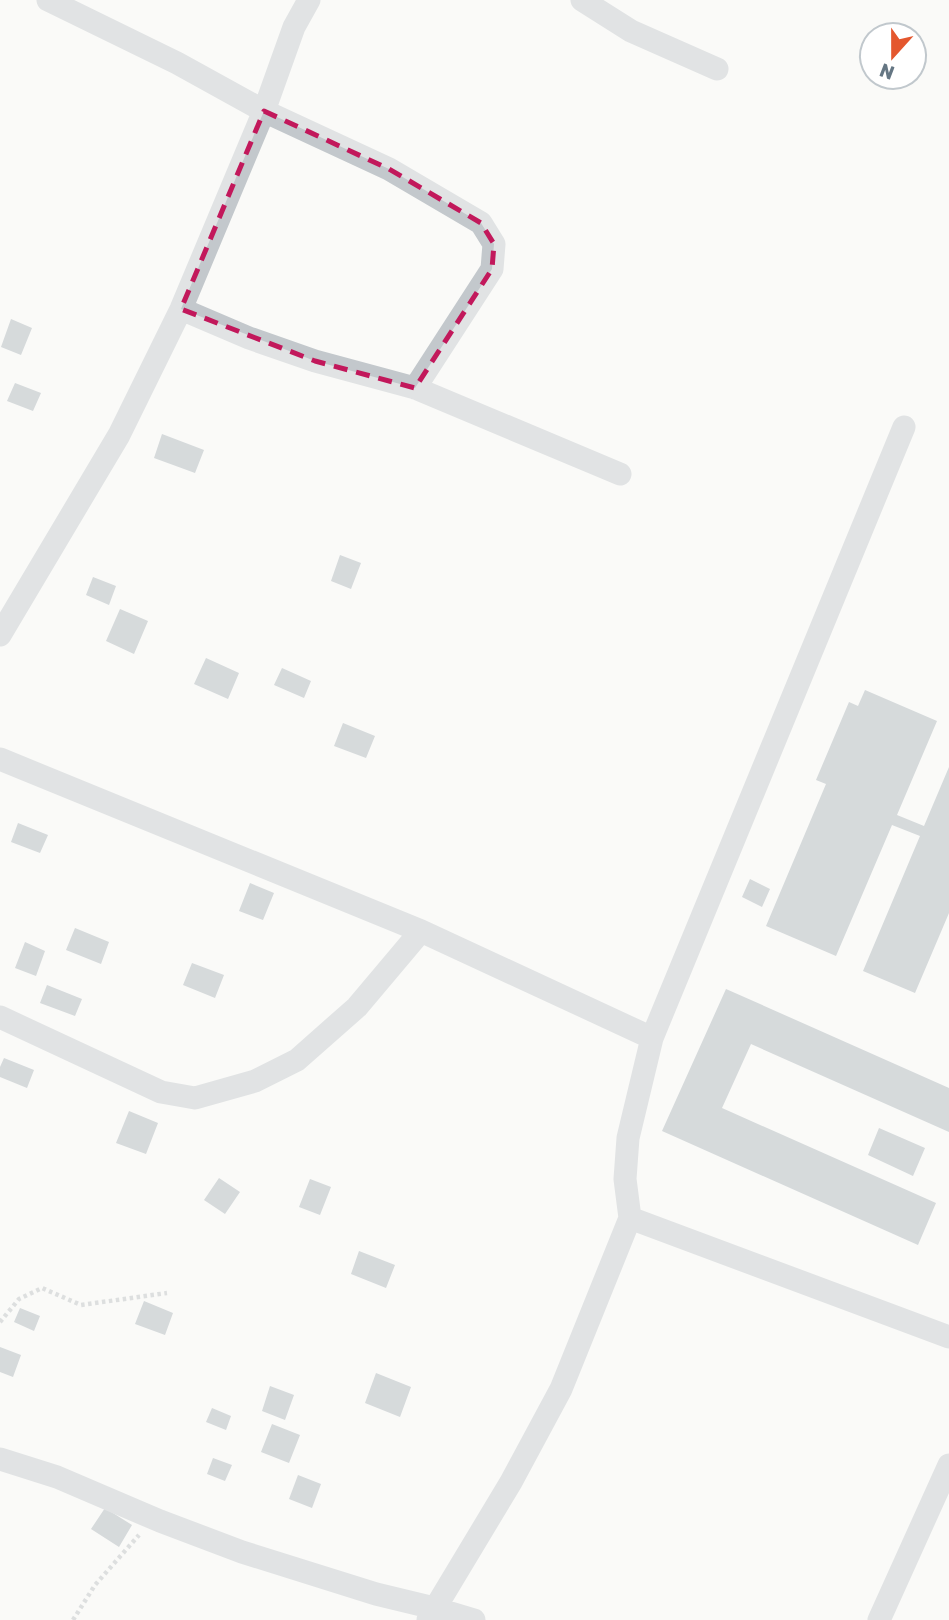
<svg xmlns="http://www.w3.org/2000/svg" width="949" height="1620" font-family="Rubik,sans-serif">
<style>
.building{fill:#aab3b9}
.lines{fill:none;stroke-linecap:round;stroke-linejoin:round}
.path{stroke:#bbbfc2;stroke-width:4.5;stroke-dasharray:3.5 3.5;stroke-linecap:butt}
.street{stroke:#c3c8cc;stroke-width:23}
.marked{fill:none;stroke:#c2185b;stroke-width:5;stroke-dasharray:14 9;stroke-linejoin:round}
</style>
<rect width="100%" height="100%" fill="#fafaf8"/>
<!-- building -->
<path class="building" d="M11,319L32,328L21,355L1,347Z
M15,383L41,393L33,411L7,401Z
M162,434L204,450L195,473L154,458Z
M340,555L361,563L351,589L331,581Z
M93,577L116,586L109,605L86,595Z
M120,609L148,621L134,654L106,641Z
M206,658L239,673L228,699L194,684Z
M282,668L311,681L304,698L274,685Z
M865,690L937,721L897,815L924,826L949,767V913L915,993L863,971L920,836L892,825L836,956L766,926L826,784L816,780L849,702L858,706Z
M343,723L375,736L366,758L334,746Z
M18,823L48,835L40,853L11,842Z
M750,879L770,889L762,907L742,897Z
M250,883L274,893L263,920L239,911Z
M75,928L109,942L101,964L66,950Z
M25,942L45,951L36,976L15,968Z
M192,963L224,975L215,998L183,985Z
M47,985L82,999L75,1016L40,1003Z
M726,989L949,1088V1132L751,1044L722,1108L936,1203L918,1245L662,1131Z
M4,1058L34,1070L27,1088L0,1077V1067Z
M129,1111L158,1123L146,1154L116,1143Z
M879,1128L925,1148L913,1176L868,1155Z
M219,1178L240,1192L225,1214L204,1200Z
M310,1179L331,1187L320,1215L299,1207Z
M359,1251L395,1265L386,1288L351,1274Z
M144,1301L173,1313L165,1335L135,1324Z
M20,1308L40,1316L34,1331L14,1322Z
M0,1347L21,1355L13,1377L0,1372Z
M376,1373L411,1387L400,1417L365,1403Z
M270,1386L294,1395L285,1420L262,1411Z
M212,1408L231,1416L226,1430L206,1422Z
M272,1424L300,1435L289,1463L261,1452Z
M213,1458L232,1465L225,1481L207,1474Z
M298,1475L321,1484L312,1508L289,1499Z
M105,1508L132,1525L119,1547L91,1529Z"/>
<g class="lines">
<!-- path -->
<path class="path" d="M0,1322L19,1299L42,1288L81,1305L167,1293
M73,1620L95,1585L139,1535"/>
<!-- street -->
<path class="street" d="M48,0L177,63L264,111L389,169L481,223L494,244L492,269L415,388
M582,0L631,31L717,69
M181,309L249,338L315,361L415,388L620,474
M0,635L119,435L181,309L264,111L294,27L309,0
M0,759L421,931L652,1038
M0,1017L161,1092L195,1098L255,1081L297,1060L357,1007L421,931
M630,1218L949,1337
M0,1459L57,1477L160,1521L242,1552L376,1594L434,1608L474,1620
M428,1620L511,1482L561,1389L630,1218L625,1179L628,1138L652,1038L904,427
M879,1620L949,1465"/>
</g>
<!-- marked area -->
<path d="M0 0H949V1620H0ZM264,111L389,169L481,223L494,244L492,269L415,388L315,361L181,309Z" fill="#fafaf8" fill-opacity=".55" fill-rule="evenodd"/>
<path class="marked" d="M264,111L389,169L481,223L494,244L492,269L415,388L315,361L181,309Z"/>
<!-- north arrow -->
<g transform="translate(893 56) rotate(201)"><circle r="33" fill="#ffffff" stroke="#c1c8cd" stroke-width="2"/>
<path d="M0-5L12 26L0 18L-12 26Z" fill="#e4572e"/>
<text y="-10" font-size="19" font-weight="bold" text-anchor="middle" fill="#657683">N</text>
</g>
</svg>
